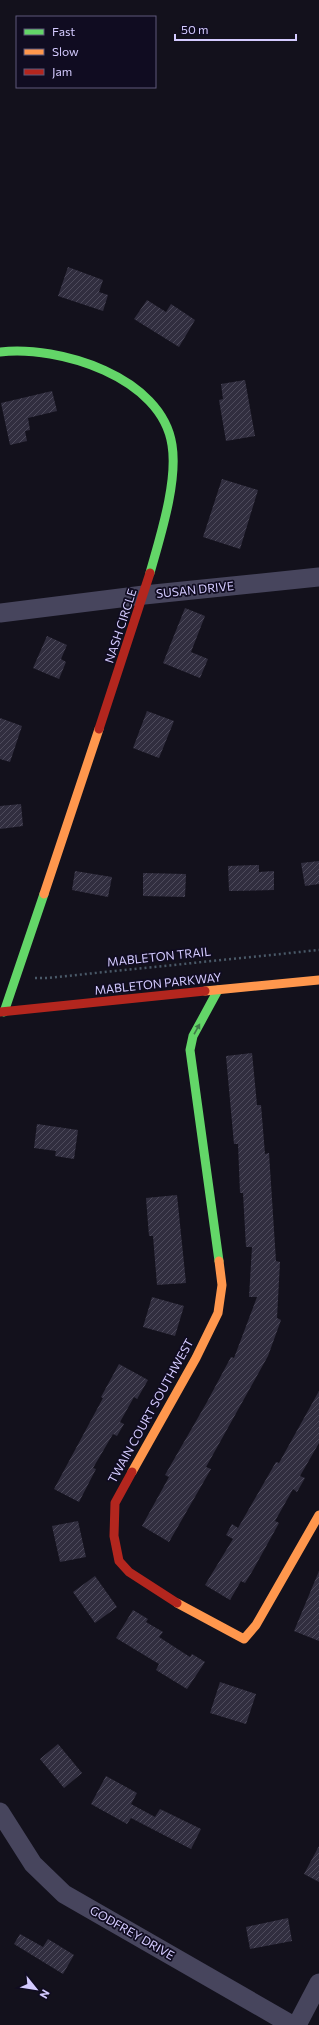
<svg xmlns="http://www.w3.org/2000/svg" width="319" height="2025" font-family="Commissioner,sans-serif">
<style>
.building{fill:url(#building-hatch)}
.lines{fill:none;stroke-linecap:round;stroke-linejoin:round}
.path{stroke:#495968;stroke-width:2.5;stroke-dasharray:2 3;stroke-linecap:butt}
.street{stroke:#47455d;stroke-width:19}
.fast{stroke:#63d668;stroke-width:9}
.slow{stroke:#ff974d;stroke-width:9}
.jam{stroke:#b3261e;stroke-width:9}
.oneway{fill:#3e7b48}
.labels{text-anchor:middle;stroke-width:3.5;stroke-linejoin:round;paint-order:stroke}
.street-label{font-size:12px;fill:#d4cbff;stroke:#100c21}
</style>
<defs>
<pattern id="building-hatch" width="6" height="6" patternUnits="userSpaceOnUse"><rect width="6" height="6" fill="#312e3f"/><path d="M-1 1l2-2M0 6l6-6M5 7l2-2" fill="none" stroke="#4e4b5c"/></pattern>
</defs>
<rect width="100%" height="100%" fill="#13111c"/>
<!-- building -->
<path class="building" d="M68,267L103,280L99,292L108,295L103,311L58,296Z
M147,300L166,312L171,304L195,320L179,347L134,319Z
M245,380L255,436L226,441L219,400L223,399L221,384Z
M52,391L57,411L28,418L30,430L25,431L27,441L10,445L1,403Z
M222,479L258,490L240,549L203,537Z
M185,608L205,616L191,652L208,659L200,678L163,663Z
M47,636L67,645L61,659L66,662L59,679L33,668Z
M147,711L174,721L159,758L133,748Z
M0,718L22,726L10,762L0,759Z
M21,804L23,826L0,829V806Z
M319,861V884L305,886L301,863Z
M259,865V872L274,871V890L229,891L228,866Z
M75,871L112,877L108,897L72,890Z
M143,873L186,874L185,897L143,896Z
M252,1053L257,1105H261L265,1154L269,1153L276,1261L280,1262L277,1318L281,1320L268,1356L206,1467L211,1469L169,1542L142,1526L169,1477L165,1475L207,1402L231,1357L234,1358L257,1297H249L252,1247H246L243,1193H240L238,1144H234L226,1056Z
M37,1124L78,1130L74,1159L55,1156L56,1151L34,1148Z
M177,1195L186,1283L157,1285L153,1236H149L146,1198Z
M152,1297L184,1306L175,1336L143,1327Z
M119,1364L148,1380L137,1399L134,1397L120,1422L124,1424L117,1436L113,1434L93,1468L96,1469L79,1502L54,1489L103,1398L101,1397Z
M319,1391V1443L300,1476L305,1478L297,1492L293,1489L275,1521L279,1523L253,1570L245,1583L241,1581L230,1600L205,1585L233,1539L226,1535L232,1524L238,1528L276,1462L279,1463Z
M78,1521L86,1557L60,1562L52,1526Z
M319,1571V1641L294,1631Z
M95,1576L117,1607L95,1623L73,1592Z
M133,1610L148,1619L146,1622L163,1632L159,1637L190,1657L192,1654L205,1662L187,1689L156,1670L159,1664L116,1638Z
M220,1682L256,1694L246,1724L210,1713Z
M58,1744L82,1773L64,1788L40,1759Z
M106,1776L137,1793L131,1804L155,1817L160,1809L201,1829L191,1849L131,1818L127,1824L91,1804Z
M319,1846V1882L304,1874Z
M288,1918L292,1941L250,1949L246,1927Z
M20,1934L43,1947L48,1939L74,1955L63,1974L14,1944Z"/>
<g class="lines">
<!-- path -->
<path class="path" d="M35,978H47L319,950"/>
<!-- street -->
<path class="street" d="M0,613L144,595L319,577
M0,1812L33,1864L64,1894L292,2025
M297,2025L319,1983"/>
<!-- fast -->
<path class="fast" d="M0,352C59,345 162,377 172,445C178,482 160,537 150,573
M218,990L193,1036L190,1050L219,1261
M4,1012L44,894"/>
<!-- slow -->
<path class="slow" d="M44,894L99,729
M205,991L319,980
M132,1472L196,1358L218,1313L222,1285L219,1261
M177,1603L244,1639L256,1625L319,1515"/>
<!-- jam -->
<path class="jam" d="M99,729L150,573
M0,1012L205,991
M132,1472L115,1503L114,1536L119,1561L129,1572L177,1603"/>
</g>
<!-- one-way arrows -->
<defs><path id="oneway-solid" d="M-6-.8H1V-3.2L6.5 0L1 3.2V.8H-6Z"/></defs>
<use class="oneway" href="#oneway-solid" transform="translate(197 1029) rotate(-61)"/>
<g class="labels">
<!-- street labels -->
<g class="street-label">
<text transform="translate(195 590) rotate(-6)" y="4">SUSAN DRIVE</text>
<text transform="translate(121 626) rotate(-72)" y="4">NASH CIRCLE</text>
<text transform="translate(159 957) rotate(-6)" y="4">MABLETON TRAIL</text>
<text transform="translate(158 984) rotate(-6)" y="4">MABLETON PARKWAY</text>
<text transform="translate(151 1411) rotate(-61)" y="4">TWAIN COURT SOUTHWEST</text>
<text transform="translate(132 1933) rotate(30)" y="4">GODFREY DRIVE</text>
</g>
</g>
<!-- legend -->
<rect x="16" y="16" width="140" height="72" fill="#100c21" stroke="#5e587a"/>
<rect x="24" y="29" width="20" height="6" fill="#63d668" stroke="#5e587a"/>
<text x="52" y="36" font-size="12" fill="#d4cbff">Fast</text>
<rect x="24" y="49" width="20" height="6" fill="#ff974d" stroke="#5e587a"/>
<text x="52" y="56" font-size="12" fill="#d4cbff">Slow</text>
<rect x="24" y="69" width="20" height="6" fill="#b3261e" stroke="#5e587a"/>
<text x="52" y="76" font-size="12" fill="#d4cbff">Jam</text>
<!-- north arrow -->
<g transform="translate(36 1989) rotate(120)" stroke="#100c21" stroke-width="3" paint-order="stroke">
<path d="M0-3L7 15L0 10L-7 15Z" fill="#d4cbff"/>
<text y="-6" font-size="11" font-weight="bold" text-anchor="middle" fill="#d4cbff">N</text>
</g>
<!-- scale -->
<path d="M175 34v6h121v-6" fill="none" stroke="#d4cbff" stroke-width="2"/>
<text x="181" y="34" font-size="12" fill="#d4cbff" stroke="#100c21" stroke-width="3" paint-order="stroke">50 m</text>
</svg>
